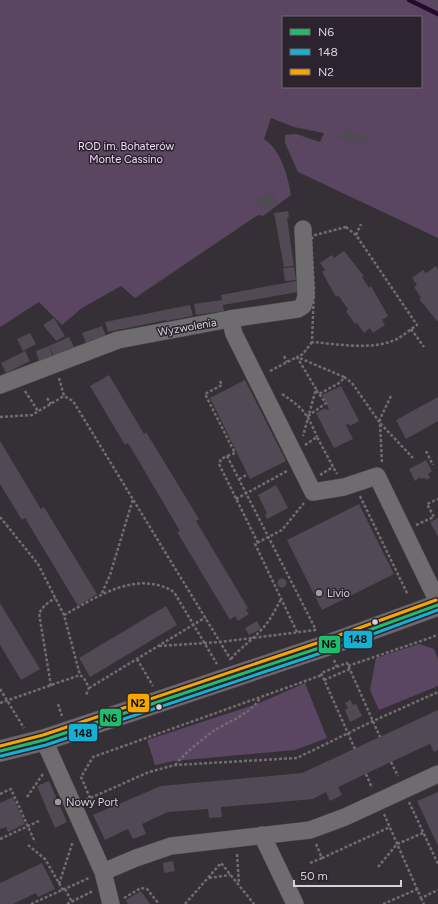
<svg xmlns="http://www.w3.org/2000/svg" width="438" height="904" font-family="Figtree,sans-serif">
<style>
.green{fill:#5a4661;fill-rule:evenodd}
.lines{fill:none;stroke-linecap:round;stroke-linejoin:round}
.stream{stroke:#270930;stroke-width:4.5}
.building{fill:#514954}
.minor-casing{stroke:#504d52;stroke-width:18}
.major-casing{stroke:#504d52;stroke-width:22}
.path{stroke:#706c71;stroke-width:2.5;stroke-dasharray:3 2;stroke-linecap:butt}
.minor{stroke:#6f6c70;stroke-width:17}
.major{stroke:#6e6770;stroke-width:21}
.bus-1-casing{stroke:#2b232d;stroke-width:6}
.bus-2-casing{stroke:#2b232d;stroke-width:6}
.bus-3-casing{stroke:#2b232d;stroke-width:6}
.bus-1{stroke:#20bc6c;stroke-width:3}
.bus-2{stroke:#13b2d5;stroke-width:3}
.bus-3{stroke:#f7a600;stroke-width:3}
.poi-dot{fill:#9e99a0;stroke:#2b232d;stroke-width:1.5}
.bus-dot{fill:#d7d2d9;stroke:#2b232d;stroke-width:1.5}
.labels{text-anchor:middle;stroke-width:3;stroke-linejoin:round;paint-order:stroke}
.park-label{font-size:11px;fill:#f0daf8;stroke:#2b232d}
.street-label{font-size:11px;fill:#d7d2d9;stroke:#2b232d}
.poi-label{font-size:11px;fill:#d7d2d9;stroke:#2b232d;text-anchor:start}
.line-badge{stroke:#2b232d;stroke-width:1.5}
.pale-badge-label{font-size:11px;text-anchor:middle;font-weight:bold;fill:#111}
</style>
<rect width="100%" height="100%" fill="#343035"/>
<!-- green -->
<path class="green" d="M0,0H438V238L298,172L285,143V135L296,134L320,142L324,133L294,127L271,118L264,139C281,150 288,176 291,195L263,216L258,215L135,298L121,286L82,308L62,325L39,302L0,327ZM283,17H421V87H283Z
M419,644L434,649L438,659V686L379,710L370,690L376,658Z
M305,683L327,738L295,750L174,761L155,765L147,740L257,704Z"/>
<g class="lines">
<!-- stream -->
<path class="stream" d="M409,0L438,14"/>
</g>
<!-- building -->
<path class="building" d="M345,127L368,137L364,144L354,140L353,144L337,138L339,134L342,135Z
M267,192L269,195L272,194L278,204L266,211L262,205L259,207L254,200Z
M288,211L289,217L287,218L294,266L284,267L274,213Z
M344,251L364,276L362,277L369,288L371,286L388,316L382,320L385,325L373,333L370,328L364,333L357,323L355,324L346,311L348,309L338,295L336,297L322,272L325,270L320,263L332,255L334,258Z
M436,266L438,269V322L419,299L421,298L414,287L417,285L412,278L423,270L426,273Z
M294,267L296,280L285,281L283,268Z
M296,281L298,292L223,305L221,295Z
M222,300L224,311L196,315L194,304Z
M190,305L193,316L166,321V320L108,332L105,322Z
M54,318L65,336L56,341L43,325Z
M102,326L106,336L86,343L82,333Z
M30,333L36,344L23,351L17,339Z
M69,337L74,347L54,356L49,346Z
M49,346L53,357L39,361L36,351Z
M25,351L30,361L6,373L1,363Z
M109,375L144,434L146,432L199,519L196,521L248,608L246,610L249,614L238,621L235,616L230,620L177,532L180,531L137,458L128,443L125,445L90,386Z
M245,380L286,461L250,479L210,398Z
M341,386L359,421L350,426L349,424L346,425L353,439L334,448L316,413L325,408L326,410L329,409L322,395Z
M438,397V421L406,439L396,420Z
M0,441L41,509L44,507L97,594L78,606L25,518L22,520L0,484Z
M426,460L432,471L428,474L430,478L426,480L425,478L421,479L420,477L415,481L409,469Z
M276,485L288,508L267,519L265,515L267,513L258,495Z
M359,504L394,574L322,610L287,540Z
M438,518V537L430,522Z
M277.5 583a4.5 4.5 0 1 1 9 0a4.5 4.5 0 1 1-9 0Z
M0,603L40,669L21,680L0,645Z
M166,606L177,625L90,677L79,658Z
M257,621L261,629L249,635L245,628Z
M350,700L353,705L356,704L362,716L350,722L345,710L348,708L345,703Z
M438,710V750L434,752L430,744L395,760L338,787L342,795L330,801L326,792L313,799L221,807L222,817L209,818L208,809L168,812L142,824L146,834L133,839L128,829L105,840L93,815L161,786L302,773Z
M49,781L67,822L55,828L37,786Z
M438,792V846L417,801Z
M13,797L25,824L8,832L6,827L0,829V803Z
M173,861L175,871L164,873L163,863Z
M42,863L55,889L38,897L36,893L13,904H0V883Z
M141,891L150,904H128L126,900Z"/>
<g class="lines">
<!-- minor casing -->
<g class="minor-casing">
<path id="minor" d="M230,319L234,334L313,492L344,487L377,476L438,602
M0,385L118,340L230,319L298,309L303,306L306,296L303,229
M44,740L103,872L111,904
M262,835L295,904
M103,872L136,858L171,846L310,830L345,817L438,774"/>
</g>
<!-- major casing -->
<g class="major-casing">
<path id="major" d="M0,751L44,740L328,645L438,605"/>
</g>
<!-- path -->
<path class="path" d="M346,227L356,235L417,325C411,329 404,335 397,339C372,351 338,344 312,342L314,288L311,239L315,235Z
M356,235L361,224
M411,329L424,347
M312,342L303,354L297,357L344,377L341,382L319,394L316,390
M284,356L287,362
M270,371L297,357L316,389L303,436
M344,377L352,383L380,423L382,463
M59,378L64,396L73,401L231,660
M220,381L222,385L205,394L235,453L227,456
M25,391L38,411
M282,394C303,408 307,413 317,437
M391,396L380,419V423L413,458
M47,398L51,404
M308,416L326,403L319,394
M0,417L32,415L64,396
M305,445L317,437L337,474
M426,451L433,465
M320,475L333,467
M239,479L248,474
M360,496L408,595
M236,499L287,471
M0,517L38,564L64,615L80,675L84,678L89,688L86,695
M416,525L434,517L427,504L438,499
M258,543L219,464L221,459L227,456L316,630
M102,593L110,575L133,499
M64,615C97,597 137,569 174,592L217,664
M297,632L255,544L282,530L304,503
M159,646L220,642L316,630
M137,659L153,686
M231,659C238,650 246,645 254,637C267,626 274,613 281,599
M334,660L337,667
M348,666L438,635
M324,680L350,669
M51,686L39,613L45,605L55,598
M89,688L206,617
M0,689L24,728
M0,703L80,675
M58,704L62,716
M355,749L321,673L347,663L380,737
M391,762L398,776
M175,765C186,752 199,742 212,732C227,722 251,714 260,698
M366,774L372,788
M0,794L11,789L35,842
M27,797L43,774
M90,798L81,777L93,757L322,675
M86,800L149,772L175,765L297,758L373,721L438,692
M409,802L438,864
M384,814L421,898L438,890
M0,839L39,821
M316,844L322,858L390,827
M28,845L45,859L63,890
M237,854L239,884
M310,863L322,858
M378,867L397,844L423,833
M209,878L230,875
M59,884L73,841
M65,889L72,902
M124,898L141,888L147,889L159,904
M421,898L424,904
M31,904L89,878
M67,904L93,891
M185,904L221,863L254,904
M383,904L418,889"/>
<!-- minor -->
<use href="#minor" class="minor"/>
<!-- major -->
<use href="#major" class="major"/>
<!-- bus-1 casing -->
<g class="bus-1-casing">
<path id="bus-1" d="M0,751L44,740L328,645L438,605"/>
</g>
<!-- bus-2 casing -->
<g class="bus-2-casing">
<path id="bus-2" d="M1,756L46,745L330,650L438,610"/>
</g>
<!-- bus-3 casing -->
<g class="bus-3-casing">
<path id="bus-3" d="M0,746L43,735L326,640L436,600"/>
</g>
<!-- bus-1 -->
<use href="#bus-1" class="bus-1"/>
<!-- bus-2 -->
<use href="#bus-2" class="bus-2"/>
<!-- bus-3 -->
<use href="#bus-3" class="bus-3"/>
</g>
<!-- markers -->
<g class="poi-dot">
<circle cx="319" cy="593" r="4"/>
<circle cx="58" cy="802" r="4"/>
</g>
<g class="bus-dot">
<circle cx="375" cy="622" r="3.5"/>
<circle cx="159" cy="707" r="3.5"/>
</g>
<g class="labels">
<!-- park labels -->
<g class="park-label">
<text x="126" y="150">ROD im. Bohaterów<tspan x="126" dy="13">Monte Cassino</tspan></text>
</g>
<!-- street labels -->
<g class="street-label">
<text transform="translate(187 327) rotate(-10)" y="4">Wyzwolenia</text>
</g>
<!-- poi labels -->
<g class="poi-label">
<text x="327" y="597">Livio</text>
<text x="66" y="806">Nowy Port</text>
</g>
</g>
<g class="line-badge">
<rect x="343" y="630" width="30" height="19" rx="4" fill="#13b2d5"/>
<rect x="318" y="635" width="23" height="19" rx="4" fill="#20bc6c"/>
<rect x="127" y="693" width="23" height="20" rx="4" fill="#f7a600"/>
<rect x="99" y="708" width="23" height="19" rx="4" fill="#20bc6c"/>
<rect x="68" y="723" width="30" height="19" rx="4" fill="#13b2d5"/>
</g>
<g class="pale-badge-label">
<text x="358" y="643">148</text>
<text x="329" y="648">N6</text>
<text x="138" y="707">N2</text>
<text x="110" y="722">N6</text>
<text x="83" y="737">148</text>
</g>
<!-- legend -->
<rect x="282" y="16" width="140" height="72" fill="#2b232d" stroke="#706972"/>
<rect x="290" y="29" width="20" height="6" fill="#20bc6c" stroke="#706972"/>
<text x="318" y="36" font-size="12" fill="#d7d2d9">N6</text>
<rect x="290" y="49" width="20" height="6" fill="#13b2d5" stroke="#706972"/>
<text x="318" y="56" font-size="12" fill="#d7d2d9">148</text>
<rect x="290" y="69" width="20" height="6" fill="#f7a600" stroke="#706972"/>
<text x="318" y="76" font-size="12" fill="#d7d2d9">N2</text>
<!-- scale -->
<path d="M294 880v6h107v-6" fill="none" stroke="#d7d2d9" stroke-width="2"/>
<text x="300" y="880" font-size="12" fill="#d7d2d9" stroke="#2b232d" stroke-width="3" paint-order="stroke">50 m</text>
</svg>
